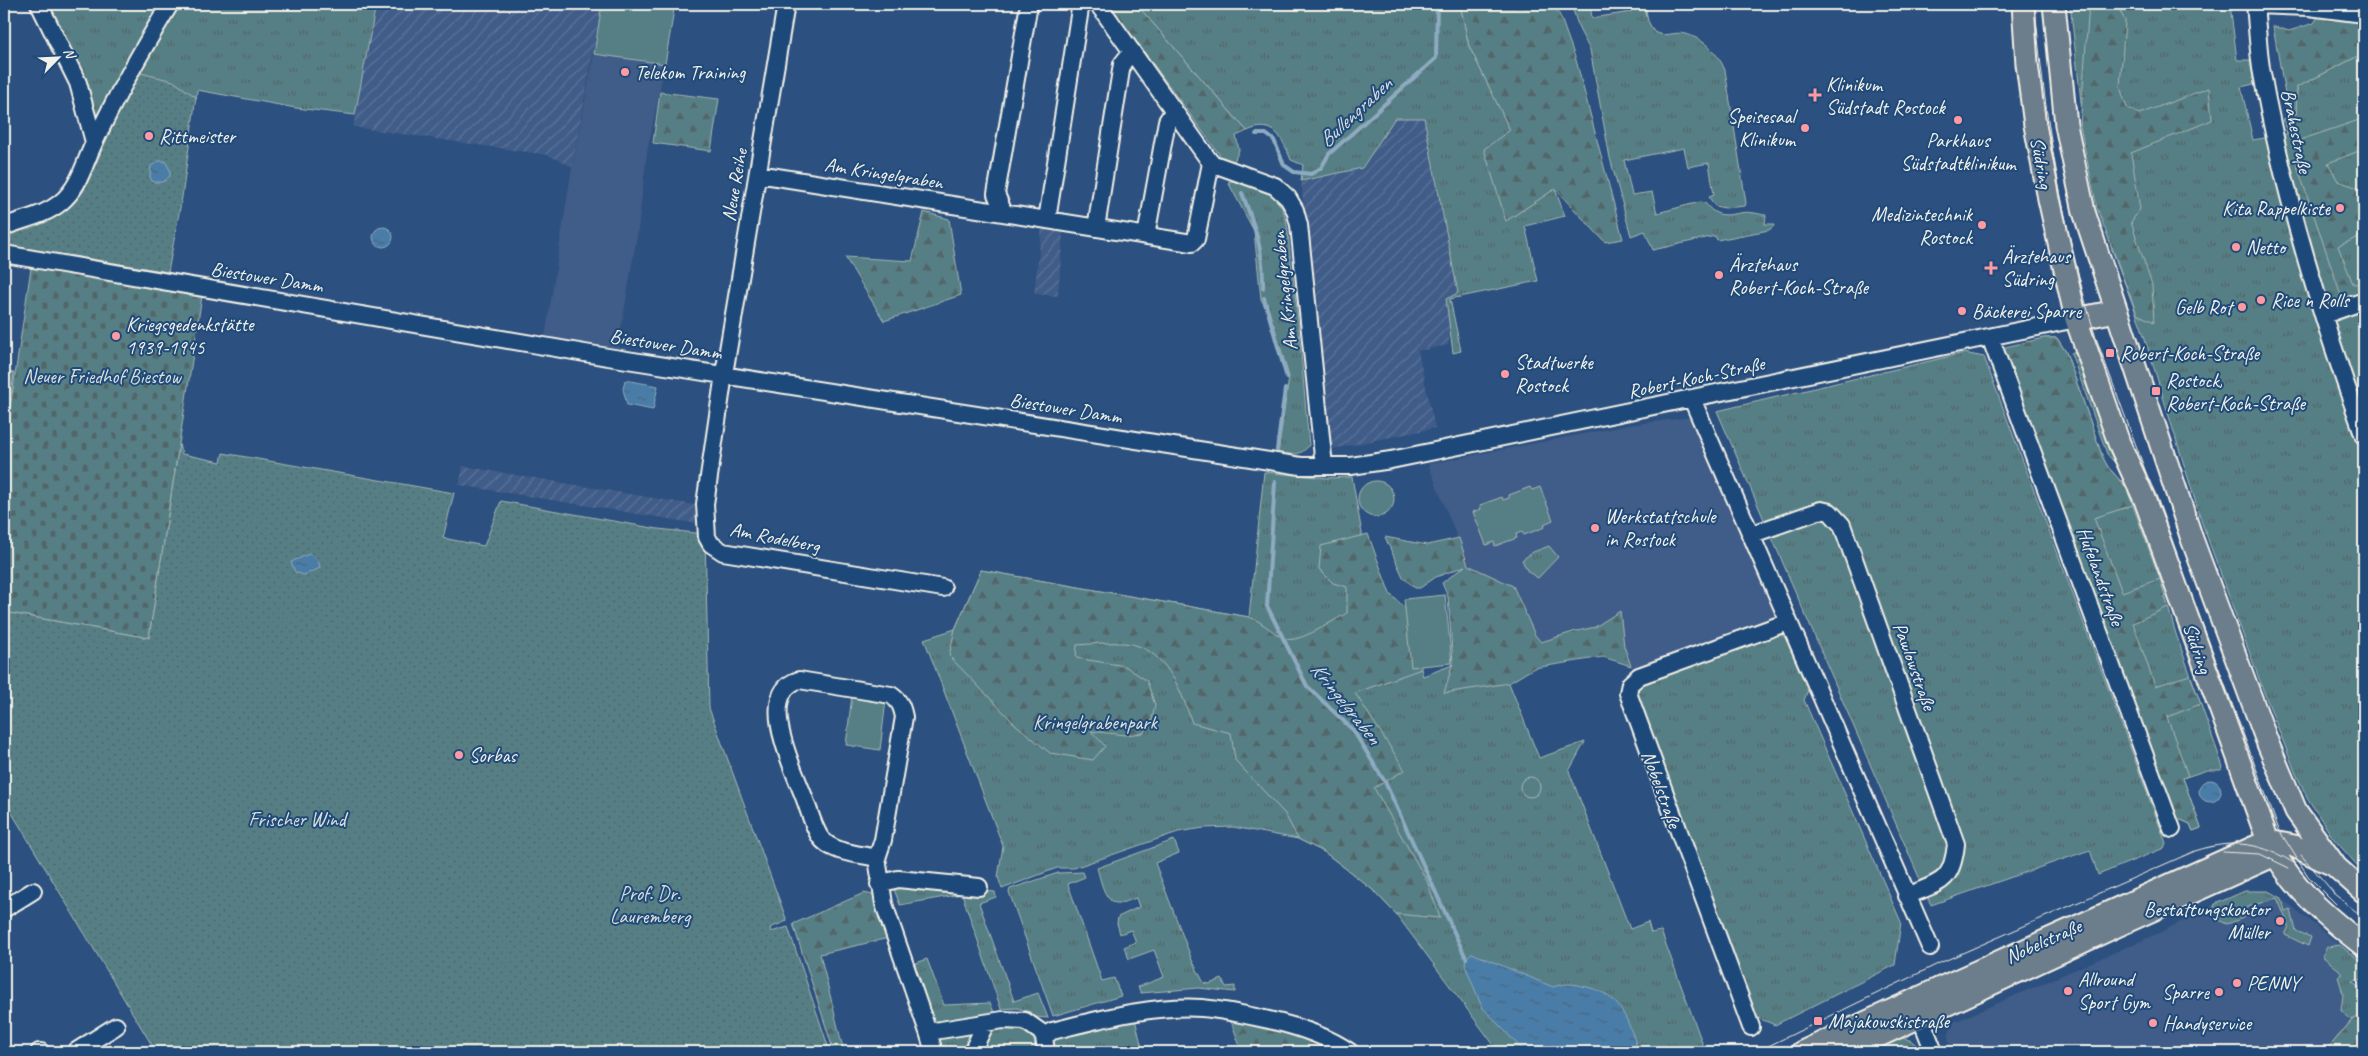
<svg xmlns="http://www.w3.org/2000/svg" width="2368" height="1056" font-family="Caveat,sans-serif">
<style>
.built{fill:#405c88}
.industrial{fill:url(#industrial-furrows)}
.grass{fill:url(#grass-tufts);stroke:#a6b8b6}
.forest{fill:url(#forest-firs);stroke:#a6b8b6}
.cemetery{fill:url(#cemetery-stones);stroke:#a6b8b6}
.garden{fill:url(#garden-dots);stroke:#a6b8b6}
.pitch{fill:#577f85;stroke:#a6b8b6}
.water{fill:url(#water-ripples);stroke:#8eabc1}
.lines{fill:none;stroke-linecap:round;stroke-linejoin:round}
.stream{stroke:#8eabc1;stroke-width:4}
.minor-casing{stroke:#f4f1e8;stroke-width:20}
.major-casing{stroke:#f4f1e8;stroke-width:25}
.minor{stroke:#1f4a7a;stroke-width:16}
.major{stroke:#6c7d8b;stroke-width:21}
.tram{stroke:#f4f1e8;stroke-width:1}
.poi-dot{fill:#ff9aa2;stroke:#1f4a7a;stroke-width:2}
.labels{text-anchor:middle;stroke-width:4;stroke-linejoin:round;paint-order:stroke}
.poi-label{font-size:20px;fill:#f4f1e8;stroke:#1f4a7a;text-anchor:start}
.street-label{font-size:20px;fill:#f4f1e8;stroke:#1f4a7a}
.park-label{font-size:20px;fill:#dce0d9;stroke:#1f4a7a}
.water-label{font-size:21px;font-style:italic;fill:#dadfde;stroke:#1f4a7a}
</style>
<defs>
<pattern id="industrial-furrows" width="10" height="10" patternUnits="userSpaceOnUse" patternTransform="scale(1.25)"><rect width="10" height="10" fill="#405c88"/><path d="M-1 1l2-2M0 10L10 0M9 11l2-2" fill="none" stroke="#5c7499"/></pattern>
<pattern id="grass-tufts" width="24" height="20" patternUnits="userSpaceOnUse" patternTransform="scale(1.25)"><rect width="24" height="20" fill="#577f85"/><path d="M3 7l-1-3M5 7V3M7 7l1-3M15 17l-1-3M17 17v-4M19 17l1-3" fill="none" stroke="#516669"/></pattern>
<pattern id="forest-firs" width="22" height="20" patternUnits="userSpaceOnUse" patternTransform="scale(1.25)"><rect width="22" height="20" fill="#577f85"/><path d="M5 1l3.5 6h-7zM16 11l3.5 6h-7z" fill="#516669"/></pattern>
<pattern id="cemetery-stones" width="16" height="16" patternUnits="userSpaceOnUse" patternTransform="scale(1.25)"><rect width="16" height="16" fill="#577f85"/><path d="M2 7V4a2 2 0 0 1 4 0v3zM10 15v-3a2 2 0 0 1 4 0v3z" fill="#516669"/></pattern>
<pattern id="garden-dots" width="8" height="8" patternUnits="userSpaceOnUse" patternTransform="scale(1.25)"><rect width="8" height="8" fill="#577f85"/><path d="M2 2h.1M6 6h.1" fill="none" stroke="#516669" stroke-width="1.8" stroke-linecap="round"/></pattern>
<pattern id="water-ripples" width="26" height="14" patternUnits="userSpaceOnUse" patternTransform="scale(1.25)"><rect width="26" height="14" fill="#4a7ca7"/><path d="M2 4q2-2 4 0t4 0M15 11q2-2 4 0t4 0" fill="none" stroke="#4a657b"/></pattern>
</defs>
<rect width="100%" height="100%" fill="#2c507f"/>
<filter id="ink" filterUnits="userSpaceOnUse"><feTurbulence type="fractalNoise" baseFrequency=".02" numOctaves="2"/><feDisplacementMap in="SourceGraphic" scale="10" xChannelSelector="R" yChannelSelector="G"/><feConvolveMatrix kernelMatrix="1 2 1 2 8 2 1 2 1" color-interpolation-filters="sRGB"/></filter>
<g filter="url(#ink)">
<!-- built -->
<path class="built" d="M594,54L665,64L647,153L638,230L618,348L545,337L572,167Z
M1691,417L1780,625L1639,676L1631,666L1624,646L1500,647L1428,464L1629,425Z
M2245,891H2268L2275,893L2364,964V1014L2352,1020L2325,1052H1950L1948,1036L1954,1022L2161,932L2215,904Z"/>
<!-- industrial -->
<path class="industrial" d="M376,4H602L572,167L548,155L353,127Z
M1395,118H1424L1458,294L1446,299L1451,328L1448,345L1418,351L1435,428L1328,450L1301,181L1362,168Z
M1043,219L1064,222L1058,296L1034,294Z
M463,466L701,506L699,524L459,485Z"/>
<!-- grass -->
<path class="grass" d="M46,4H167L97,125Z
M177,4H376L355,115L296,108L197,90L196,100L126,128L112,122Z
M1136,4H1460L1469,46L1511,130L1555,189L1565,216L1525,226L1538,281L1450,299L1461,351L1453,353L1446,299L1458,293L1424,118H1395L1362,168L1301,181L1303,165L1291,160C1282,138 1275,119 1247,131Z
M1571,4H1590L1592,18L1631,12L1630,4H1643L1646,17L1645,4L1648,21L1654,32C1665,38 1675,31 1686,34C1704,39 1718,53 1725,70L1746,203L1745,206L1725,208L1715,206L1709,197L1714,195L1709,163L1688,167L1684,148L1624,160L1632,195L1652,192L1657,213L1700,202L1705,203C1722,225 1735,209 1754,213C1758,213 1761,215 1766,215L1765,224H1774V226L1769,230L1717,240L1715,236L1653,250L1645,231L1631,236L1610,158L1590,50L1580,31Z
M2070,4H2230L2237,60H2250L2254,84L2241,87L2253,140L2287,134L2283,119L2296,114L2297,87L2364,53V873L2333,838L2308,799L2296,774L2265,695L2202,523L2141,326L2112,250L2085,137Z
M1231,181C1249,185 1266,186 1278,202C1289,216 1288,237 1290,254C1299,317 1303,381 1309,445C1301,457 1291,454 1278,453L1289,377L1274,325L1261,299L1254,231L1228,182Z
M2044,338H2057L2066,352L2103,458L2108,467L2126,487L2160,579L2176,634L2223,767L2221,770H2207L2183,778L2201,828L2193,831L2190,824L2172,816Z
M2078,350L2129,479L2107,454L2071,353Z
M1964,353L1984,357L2166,843L2164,848L2098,875L2090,850L1931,905L1717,411Z
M4,371L14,373L4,449Z
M1264,472L1328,478L1352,477L1378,624L1410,672L1421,669L1423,676L1500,647L1509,683L1539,758L1585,742L1569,771L1630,929L1648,922L1651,933L1661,931L1703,1045L1718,1052H1499L1396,914L1374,891L1345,868L1324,852L1298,839L1233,827L1204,828L1178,832L1074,868H1057L1002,889L998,877L1003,846L924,639L955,629L981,570L1249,617Z
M1549,546L1558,557L1538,578L1528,572L1522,560L1533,552Z
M1777,633L1785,637L1808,690L1804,700L1901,922L1895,965L1775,1025L1751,1015L1635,696L1638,682Z
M1174,840L1179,853L1155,863L1192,960L1204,983L1209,984L1222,979L1226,987L1235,986V992L1199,988L1141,993L1138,987L1164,977L1154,950L1129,959L1124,947L1136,942L1131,930L1120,934L1117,923L1118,917L1139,907L1136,898C1130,900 1121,904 1116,903C1104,901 1100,878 1097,868Z
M1083,872L1085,877L1068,884L1102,981L1114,978L1121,996L1053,1016L1009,892L1010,889L1058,873Z
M900,882L995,892L996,897L979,903L1014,1001L1038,993L1048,1018L1036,1017L1030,1012L1017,1008L1001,1009L962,894L900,905L892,884Z
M2245,891H2268L2282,898L2285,912L2291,910L2296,931L2311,937L2308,946L2285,935L2289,926L2277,898L2248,907L2243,918L2227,924L2214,918L2212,915L2215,904Z
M2340,945L2364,964V979L2352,981L2364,991V1052H2325L2352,1020L2341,1011L2343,994L2338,976L2343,973L2322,956L2327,947Z
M927,959L944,1005L990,1003L995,1014L936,1023L928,1017L911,965Z
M1135,1019L1143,1052H1051L1048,1039L1085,1033Z
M1014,1026L1033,1036L1036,1052H979L989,1031Z
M976,1029L968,1052H939L941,1036Z
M1902,1038C1911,1039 1917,1044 1921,1052H1864L1892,1039Z"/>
<!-- forest -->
<path class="forest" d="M1109,4H1136L1247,131L1236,136L1239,150L1233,164L1220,159L1219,154Z
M1460,4H1554L1561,18L1576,60L1623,239L1605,242L1555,189L1506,221L1484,149L1510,130L1469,46Z
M2089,4H2117L2125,21L2120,87L2127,108L2139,114L2209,88L2212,120L2131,153L2140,209L2131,222L2152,285L2154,322L2137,314L2097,208L2080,126Z
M2319,15L2364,20V53L2297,87L2296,114L2289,117L2273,26L2289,31L2314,23Z
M660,92L719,99L711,151L653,143Z
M2359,120L2364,123V149L2328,163L2338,181L2364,190V235L2338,246L2353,284L2364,283V297L2344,304L2295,160L2303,139Z
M924,212L949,219L961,295L884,321L845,257L912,261Z
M2044,338H2057L2066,352L2103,458L2108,467L2126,487L2133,505L2094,518L2122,592L2160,579L2168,607L2133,623L2155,686L2190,675L2201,704L2167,717L2188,776L2183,778L2201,828L2193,831L2190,824L2172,816L2001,348Z
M1368,534L1390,594L1424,625L1421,669L1355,693L1405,770L1374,788L1427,881L1440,918L1396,914L1374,891L1345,868L1324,852L1298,839L1285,814L1235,760L1231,733L1192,723C1181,690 1165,646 1124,643C1108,642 1092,644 1077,645L1076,658L1125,666L1147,681L1155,705L1151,724L1143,733L1125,735L1091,731L1105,746L1093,760L1050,753L1015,724L949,656L955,629L981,570L1249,617C1264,622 1274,635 1286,639C1300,643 1334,620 1347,613V587L1333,583L1319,569L1321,546Z
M1385,537L1427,545L1459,538L1468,565L1513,586L1535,635L1541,642L1573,632L1595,627L1620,611L1624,646L1631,666L1603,657L1534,668L1509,683L1444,693L1453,663L1448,597L1442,583L1465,566L1436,577L1420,588H1415L1403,577Z
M864,893L873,895L880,904L889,938L820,954L844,1052H834L793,924Z
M2364,1014V1052H2325L2352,1020Z
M1238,1016L1275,1024L1341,1052H1297L1272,1047L1274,1052H1242L1231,1021Z"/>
<!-- cemetery -->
<path class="cemetery" d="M31,268L202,296L149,638L4,612V449Z"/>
<!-- garden -->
<path class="garden" d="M137,72L173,81L196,97L182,197L168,272L7,245L5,243L7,235C34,227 66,216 83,192Z
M179,445L182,454L221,462L223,453L454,493L443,538L484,546L501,501L658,529L705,534L709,708L787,921L770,928L771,932L788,927L830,1052H156L4,800V612L149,638Z"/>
<!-- pitch -->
<path class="pitch" d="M602,4H675L665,64L594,54Z
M1358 499a18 18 0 1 1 36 0a18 18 0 1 1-36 0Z
M1530,487L1532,490L1540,487L1553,520L1544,524L1545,527L1524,535L1522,532L1516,534L1517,538L1495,546L1494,542L1486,545L1473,512L1481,509L1480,505L1502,497L1503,500L1509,498V495Z
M1445,595L1452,663L1411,667L1404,599Z
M852,695L886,700L880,750L846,745Z
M1520 787a10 10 0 1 1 20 0a10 10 0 1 1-20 0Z"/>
<!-- water -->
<path class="water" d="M159,161H165L170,170V176L163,182H153L150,177L151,166Z
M373 237a10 10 0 1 1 20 0a10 10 0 1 1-20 0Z
M625,380L658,386L653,410L627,405L623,389Z
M309,554L318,560L320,568L304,575L295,572L291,562Z
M2199 791a11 11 0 1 1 22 0a11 11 0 1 1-22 0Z
M1472,953L1553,987C1568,982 1572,984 1587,987C1622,995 1628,1022 1639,1052H1529L1519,1046L1482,1007L1465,965L1466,958Z"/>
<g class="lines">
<!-- stream -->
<path class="stream" d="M1256,134H1266L1274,140L1284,165L1294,172L1311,174L1321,168L1329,154L1436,58L1437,4
M1242,193C1255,227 1264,251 1263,288
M1264,298L1287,378
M1277,450L1285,389
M1275,482L1267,606L1307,686L1353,730L1385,782L1466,958"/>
<!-- minor casing -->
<g class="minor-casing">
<path id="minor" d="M39,4L78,83L94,142
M786,4L724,374L705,504L707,537L711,544L723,552L943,588
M1098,4L1211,163L1275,186L1288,198L1295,210L1299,225L1324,466
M2255,4C2257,25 2258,47 2261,68C2283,193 2321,317 2364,436
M2255,5L2309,7L2364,14
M758,174L1192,243L1196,239L1211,163
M1004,213L996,194L1029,4
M1047,220L1080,9L1084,4
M4,227C22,219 44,216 60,203C80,187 84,163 95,141C117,94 143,48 170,4
M1096,228L1122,64L1132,51
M1146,236L1167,121L1174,110
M4,254L608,357L1301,466H1351L1391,460L2076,319
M2324,315L2364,301
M1990,337L2172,829
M1692,399L1930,947
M1750,535L1821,510L1830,512L1842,525L1956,844C1952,884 1939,882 1907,896
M877,858C859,854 831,853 820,837C813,826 809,810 804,797C794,770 755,693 799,680L891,695C900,701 902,707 904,717L883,840L877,858L884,904L928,1032L1003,1020L1025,1021L1045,1035
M879,884L898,879L979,887
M4,909L33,891
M1916,1006L1934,1052
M1751,1027L1628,693L1630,684L1639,676L1788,622
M928,1032L934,1052
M39,1052H41
M75,1052L116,1026
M972,1052L986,1023
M1046,1052L1044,1037L1052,1031C1101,1019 1151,1005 1202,1008C1225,1010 1247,1015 1269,1020C1296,1026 1327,1036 1350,1052"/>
</g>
<!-- major casing -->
<g class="major-casing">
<path id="major" d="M2023,4L2027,64L2035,125L2049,199L2076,319L2119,443L2145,500L2268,841C2291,887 2324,915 2364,946
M2054,4L2066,125L2084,212L2192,539L2268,744L2296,811L2336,867L2364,892
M2076,319L2116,311
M1802,1052L1938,989L2268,841L2294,846L2329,863
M1844,1052L2117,926L2275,855L2284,846"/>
</g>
<!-- minor -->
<use href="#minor" class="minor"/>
<!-- major -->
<use href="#major" class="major"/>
<!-- tram -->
<path class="tram" d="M2035,4C2044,117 2063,229 2096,338L2279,830L2308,876L2336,904
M2223,852L2260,854L2289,868
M2301,855L2334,893
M2333,893L2364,918
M1756,1052L1942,962L2195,851C2235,838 2263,843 2297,865"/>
</g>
</g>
<!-- markers -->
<g class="poi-dot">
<circle cx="625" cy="72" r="5"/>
<path d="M1812.5 87.5h5v5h5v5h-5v5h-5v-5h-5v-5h5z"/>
<circle cx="1958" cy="120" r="5"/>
<circle cx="1805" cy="128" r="5"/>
<circle cx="149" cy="136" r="5"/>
<circle cx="2340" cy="208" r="5"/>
<circle cx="1982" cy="225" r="5"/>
<circle cx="2236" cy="247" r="5"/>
<path d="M1988.5 260.5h5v5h5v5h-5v5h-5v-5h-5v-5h5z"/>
<circle cx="1719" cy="275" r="5"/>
<circle cx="2261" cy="300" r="5"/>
<circle cx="2242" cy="307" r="5"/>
<circle cx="1962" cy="311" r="5"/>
<circle cx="116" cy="336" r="5"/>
<rect x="2105" y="348" width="10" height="10" rx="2.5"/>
<circle cx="1505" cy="374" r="5"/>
<rect x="2151" y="386" width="10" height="10" rx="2.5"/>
<circle cx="1595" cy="528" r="5"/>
<circle cx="459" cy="755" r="5"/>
<circle cx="2280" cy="921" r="5"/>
<circle cx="2237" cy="983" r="5"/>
<circle cx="2068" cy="991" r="5"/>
<circle cx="2219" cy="992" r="5"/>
<rect x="1813" y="1016" width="10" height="10" rx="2.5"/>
<circle cx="2153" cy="1023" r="5"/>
</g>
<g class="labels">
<!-- poi labels -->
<g class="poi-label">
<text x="635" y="79">Telekom Training</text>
<text x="1826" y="91">Klinikum<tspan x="1826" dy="23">Südstadt Rostock</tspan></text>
<text x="1795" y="123" text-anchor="end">Speisesaal<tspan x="1795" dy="23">Klinikum</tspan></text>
<text x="159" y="143">Rittmeister</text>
<text x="1958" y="147" text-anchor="middle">Parkhaus<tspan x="1958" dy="23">Südstadtklinikum</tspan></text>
<text x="2330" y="215" text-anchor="end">Kita Rappelkiste</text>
<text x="1972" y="221" text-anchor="end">Medizintechnik<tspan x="1972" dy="23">Rostock</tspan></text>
<text x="2246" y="254">Netto</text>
<text x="2002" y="263">Ärztehaus<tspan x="2002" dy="23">Südring</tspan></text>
<text x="1729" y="271">Ärztehaus<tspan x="1729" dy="23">Robert-Koch-Straße</tspan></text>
<text x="2271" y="307">Rice n Rolls</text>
<text x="2232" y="314" text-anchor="end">Gelb Rot</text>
<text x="1972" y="318">Bäckerei Sparre</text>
<text x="126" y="331">Kriegsgedenkstätte<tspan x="126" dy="23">1939-1945</tspan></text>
<text x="2120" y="360">Robert-Koch-Straße</text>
<text x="1515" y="369">Stadtwerke<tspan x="1515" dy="23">Rostock</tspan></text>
<text x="2166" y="387">Rostock,<tspan x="2166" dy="23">Robert-Koch-Straße</tspan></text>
<text x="1605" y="523">Werkstattschule<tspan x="1605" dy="23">in Rostock</tspan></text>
<text x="469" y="762">Sorbas</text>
<text x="2270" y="916" text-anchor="end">Bestattungskontor<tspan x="2270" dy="23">Müller</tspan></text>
<text x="2078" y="986">Allround<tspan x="2078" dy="23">Sport Gym</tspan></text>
<text x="2247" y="990">PENNY</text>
<text x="2209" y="999" text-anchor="end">Sparre</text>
<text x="1828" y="1028">Majakowskistraße</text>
<text x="2163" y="1030">Handyservice</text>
</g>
<!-- street labels -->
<g class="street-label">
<text transform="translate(2297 131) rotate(78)" y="7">Brahestraße</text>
<text transform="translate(2042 163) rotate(80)" y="7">Südring</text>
<text transform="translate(884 173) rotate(9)" y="7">Am Kringelgraben</text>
<text transform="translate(734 185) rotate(-80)" y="7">Neue Reihe</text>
<text transform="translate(267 277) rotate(9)" y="7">Biestower Damm</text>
<text transform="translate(1284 291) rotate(-96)" y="7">Am Kringelgraben</text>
<text transform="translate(666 344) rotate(9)" y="7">Biestower Damm</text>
<text transform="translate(1696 377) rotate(-12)" y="7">Robert-Koch-Straße</text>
<text transform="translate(1066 408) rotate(9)" y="7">Biestower Damm</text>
<text transform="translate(775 537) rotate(11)" y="7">Am Rodelberg</text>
<text transform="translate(2101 576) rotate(70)" y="7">Hufelandstraße</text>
<text transform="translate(2198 648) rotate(71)" y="7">Südring</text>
<text transform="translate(1915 666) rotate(70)" y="7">Pawlowstraße</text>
<text transform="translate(1662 789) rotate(70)" y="7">Nobelstraße</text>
<text transform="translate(2043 941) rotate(-24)" y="7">Nobelstraße</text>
</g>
<!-- park labels -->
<g class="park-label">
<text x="102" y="383">Neuer Friedhof Biestow</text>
<text x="1095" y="729">Kringelgrabenpark</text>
<text x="297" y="826">Frischer Wind</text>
<text x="650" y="900">Prof. Dr.<tspan x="650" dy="23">Lauremberg</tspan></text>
</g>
<!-- water labels -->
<g class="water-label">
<text transform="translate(1355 112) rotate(-43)" y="7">Bullengraben</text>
<text transform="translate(1346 703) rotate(51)" y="7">Kringelgraben</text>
</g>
</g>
<!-- margin -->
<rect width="2368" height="1056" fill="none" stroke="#1f4a7a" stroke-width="20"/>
<rect x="10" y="10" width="2348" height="1036" fill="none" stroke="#f4f1e8" stroke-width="2" filter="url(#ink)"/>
<!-- north arrow -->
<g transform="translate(58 58) rotate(66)" stroke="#1f4a7a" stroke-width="4" paint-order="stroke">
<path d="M0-4L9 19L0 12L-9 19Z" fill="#f4f1e8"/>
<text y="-8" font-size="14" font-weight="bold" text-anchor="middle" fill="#f4f1e8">N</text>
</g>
</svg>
